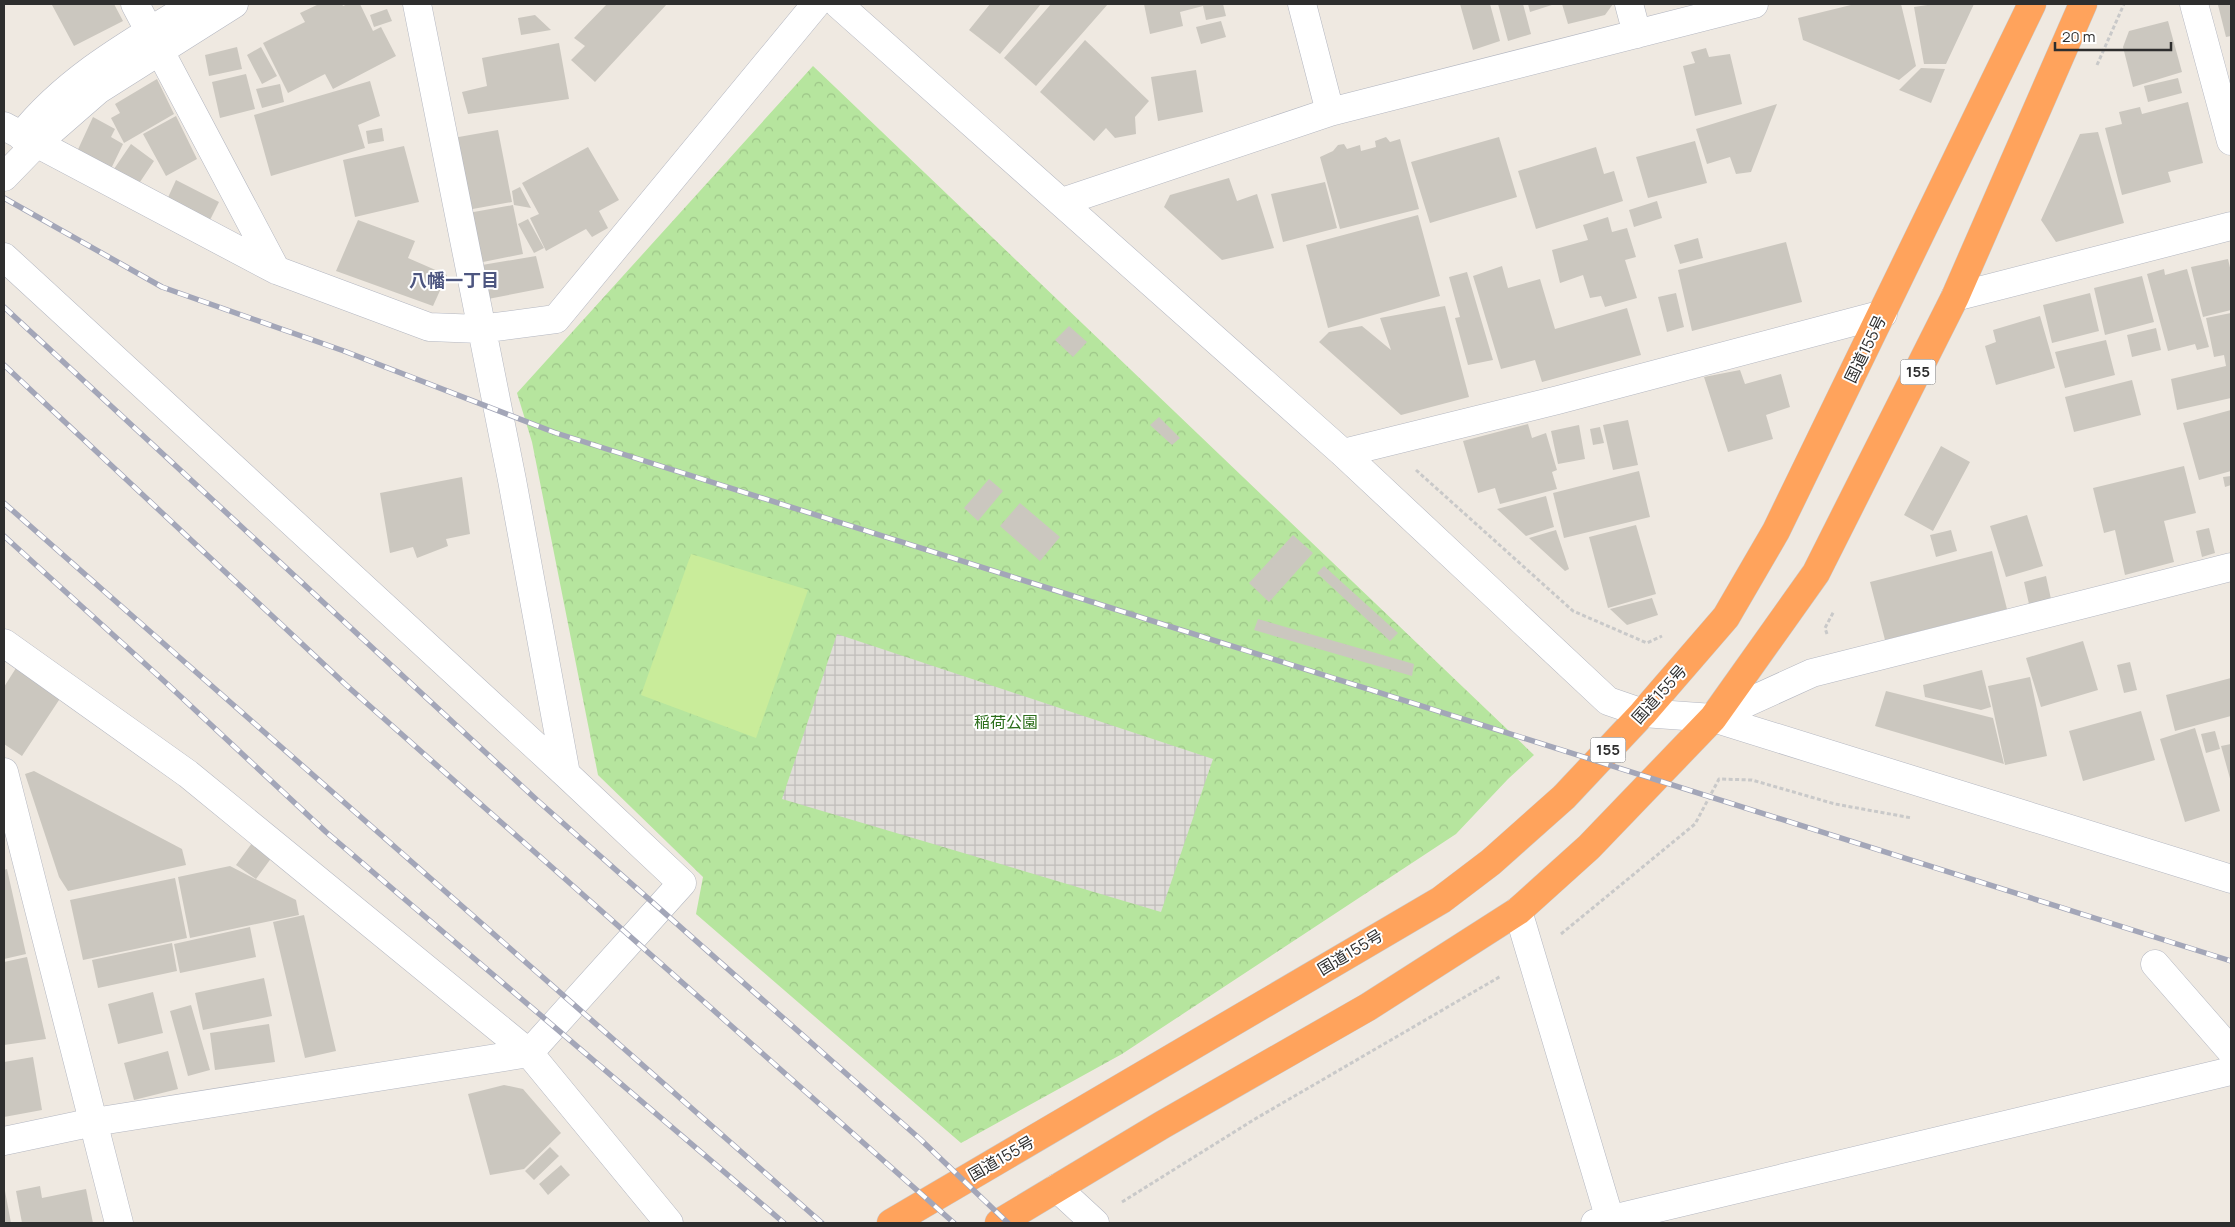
<svg xmlns="http://www.w3.org/2000/svg" width="2235" height="1227" font-family="Manrope,'Noto Sans JP',sans-serif">
<style>
.park{fill:url(#park-crowns)}
.pitch{fill:#c9ec9a}
.plaza{fill:url(#plaza-grid)}
.building{fill:#cbc7bf}
.lines{fill:none;stroke-linecap:round;stroke-linejoin:round}
.minor-casing{stroke:#b4b7c1;stroke-width:29}
.highway-casing{stroke:#c9c9c9;stroke-width:29}
.path{stroke:#c9c9c9;stroke-width:3;stroke-dasharray:4 2.5;stroke-linecap:butt}
.minor{stroke:#fff;stroke-width:28}
.highway{stroke:#ffa35c;stroke-width:28}
.rail-casing{stroke:#a3a6b8;stroke-width:5.5}
.rail{stroke:#fff;stroke-width:4;stroke-dasharray:11;stroke-linecap:butt}
.labels{text-anchor:middle;stroke-width:4;stroke-linejoin:round;paint-order:stroke}
.shield{fill:#fff;stroke:#6d6d6d;stroke-width:1}
.shield-label{font-size:15px;font-weight:bold;fill:#2e2e2e}
.street-label{font-size:16px;fill:#2e2e2e;stroke:#fff}
.park-label{font-size:16px;fill:#2c6e1b;stroke:#fff}
.neighbourhood-label{font-size:18px;font-weight:bold;fill:#4d5680;stroke:#fff}
</style>
<defs>
<pattern id="park-crowns" width="20" height="18" patternUnits="userSpaceOnUse" patternTransform="scale(1.25)"><rect width="20" height="18" fill="#b6e59e"/><path d="M2 6a3 3 0 1 1 6 0M12 15a3 3 0 1 1 6 0" fill="none" stroke="#9dc588"/></pattern>
<pattern id="plaza-grid" width="8" height="8" patternUnits="userSpaceOnUse" patternTransform="scale(1.25)"><rect width="8" height="8" fill="#dfdcd8"/><path d="M0 4h8M4 0v8" fill="none" stroke="#c0bdba"/></pattern>
</defs>
<rect width="100%" height="100%" fill="#efe9e1"/>
<!-- park -->
<path class="park" d="M813,66L1534,755L1508,779L1456,834L1122,1054L961,1143L696,914L703,877L598,775L532,442L517,393Z"/>
<!-- pitch -->
<path class="pitch" d="M691,554L808,590L756,738L641,695Z"/>
<!-- plaza -->
<path class="plaza" d="M837,634L1213,759L1161,912L782,799Z"/>
<!-- building -->
<path class="building" d="M53,4H114L123,21L74,46L52,5Z
M319,4H342L343,6L348,4H360L373,31L381,27L396,56L333,89L325,74L288,93L263,43L305,22L300,13Z
M607,4H667L595,82L571,60L585,46L574,38Z
M990,4H1041L1000,54L969,30Z
M1051,4H1108L1036,86L1004,58Z
M1144,4H1223L1226,16L1206,20L1203,6L1180,12L1183,26L1150,34Z
M1460,4H1490L1500,41L1473,50Z
M1498,4H1523L1531,34L1508,41Z
M1528,4H1555L1530,12Z
M1562,4H1613L1605,15L1568,24Z
M1855,4H1901L1916,66L1899,80L1803,40L1798,18Z
M1934,4H1974L1946,64H1924L1914,7Z
M2231,4V36L2226,37L2218,5Z
M387,9L392,21L374,27L370,15Z
M535,15L551,30L521,35L518,18Z
M1221,21L1226,37L1201,44L1196,27Z
M2168,21L2182,72L2133,87L2123,47L2129,31Z
M1085,40L1149,101L1135,117L1136,134L1115,138L1106,128L1094,141L1040,92Z
M559,43L569,99L468,114L462,92L487,86L482,58Z
M237,47L242,69L209,76L205,55Z
M261,47L277,76L262,84L247,55Z
M1706,48L1709,57L1730,54L1742,104L1695,116L1683,66L1695,63L1691,52Z
M1921,68L1945,69L1931,103L1899,90Z
M1196,70L1203,112L1158,121L1151,77Z
M246,74L255,109L220,118L212,82Z
M2178,78L2182,93L2148,102L2144,86Z
M157,79L174,114L124,143L111,118L120,113L115,104Z
M370,81L380,116L358,125L365,148L271,176L254,115Z
M280,84L284,102L262,108L256,89Z
M2188,102L2203,163L2168,172L2171,182L2122,195L2105,128L2122,124L2119,112L2140,107L2142,114Z
M1777,104L1751,172L1736,174L1730,157L1707,164L1696,129Z
M176,116L197,159L166,176L143,134Z
M93,117L115,129L111,137L123,144L108,175L74,158Z
M382,128L384,141L368,144L366,131Z
M498,130L512,202L467,210L453,138Z
M2098,132L2124,223L2056,242L2041,220L2080,134Z
M1386,137L1390,142L1400,139L1419,209L1340,229L1320,157L1333,151L1338,145L1344,144L1347,149L1360,145L1361,151L1376,147L1375,141Z
M1499,137L1517,197L1430,223L1411,162Z
M1695,141L1707,183L1648,198L1636,157Z
M131,144L154,161L138,185L114,169Z
M404,146L419,202L355,217L343,160Z
M588,147L619,200L599,211L608,228L592,237L586,229L546,251L530,218L539,214L522,183Z
M1596,147L1604,174L1614,171L1623,201L1536,229L1518,171Z
M1229,178L1237,201L1257,194L1274,248L1222,260L1164,207L1170,195Z
M176,180L219,202L208,224L165,204Z
M1325,182L1337,228L1283,242L1271,194Z
M520,187L531,208L514,205L512,191Z
M1657,201L1662,218L1634,227L1629,210Z
M513,205L523,254L478,263L468,213Z
M1418,215L1440,296L1328,328L1306,245Z
M1608,217L1612,232L1627,228L1636,257L1625,260L1637,298L1605,307L1601,296L1590,298L1583,275L1560,283L1552,250L1588,240L1583,225Z
M528,219L544,248L534,253L518,224Z
M358,220L415,241L408,258L447,275L433,306L336,271Z
M1698,238L1703,258L1680,264L1674,245Z
M1786,242L1802,302L1692,331L1678,270Z
M536,256L544,288L488,299L482,265Z
M2228,259L2231,272V310L2203,317L2191,267Z
M1502,266L1508,288L1540,279L1555,329L1627,308L1641,355L1542,382L1535,360L1501,369L1473,276Z
M2164,269L2165,275L2187,269L2209,347L2197,350L2195,344L2168,351L2147,274Z
M1467,272L1493,360L1468,365L1455,318L1460,317L1449,277Z
M2142,276L2154,322L2105,335L2094,288Z
M1676,293L1684,327L1667,332L1658,297Z
M2090,293L2099,331L2052,343L2043,305Z
M1445,306L1469,397L1401,415L1319,342L1329,332L1362,326L1391,350L1380,318Z
M2231,313V398L2177,410L2171,379L2226,366L2224,355L2214,357L2206,318Z
M2040,316L2055,368L1996,385L1985,346L1996,342L1993,330Z
M1069,326L1087,342L1073,357L1055,340Z
M2156,328L2161,350L2132,357L2127,335Z
M2106,340L2115,375L2065,388L2055,352Z
M1740,370L1745,384L1781,374L1790,407L1766,415L1773,439L1728,452L1704,377Z
M2132,380L2141,415L2074,432L2065,397Z
M2231,410V471L2199,480L2183,423Z
M1159,417L1180,438L1172,445L1150,425Z
M1628,420L1638,465L1613,470L1603,425Z
M1528,424L1532,438L1546,433L1557,470L1552,472L1557,489L1500,504L1495,488L1478,493L1463,441Z
M1579,425L1585,459L1558,464L1551,431Z
M1600,427L1604,443L1593,445L1590,429Z
M1941,446L1970,462L1933,531L1904,515Z
M2184,466L2196,513L2164,521L2174,562L2125,575L2115,530L2104,533L2093,488Z
M1639,471L1650,517L1564,538L1553,493Z
M2231,476V485L2225,487L2223,477Z
M462,477L470,534L446,539L448,546L417,558L413,547L390,553L380,493Z
M989,479L1003,491L978,521L964,508Z
M1546,496L1554,527L1526,536L1497,509Z
M1020,503L1060,537L1040,561L1000,526Z
M2027,515L2043,566L2006,577L1990,526Z
M1636,525L1656,594L1608,608L1589,537Z
M2209,528L2215,553L2202,557L2196,531Z
M1556,530L1569,569L1565,571L1529,538Z
M1951,530L1957,551L1936,557L1930,535Z
M1293,535L1313,553L1269,602L1249,583Z
M1992,551L2007,609L1885,640L1870,582Z
M1324,566L1398,633L1390,641L1317,573Z
M2046,576L2051,599L2029,604L2024,582Z
M1652,598L1658,615L1627,625L1610,609Z
M1258,619L1414,664L1412,676L1254,630Z
M2083,641L2098,690L2041,707L2026,658Z
M2130,662L2137,690L2124,693L2117,665Z
M16,668L61,697L22,756L4,744V687Z
M1982,670L1991,707L1981,710L1925,697L1923,685Z
M2030,677L2047,756L2005,765L1988,686Z
M2231,678V716L2175,731L2166,695Z
M1886,691L1993,718L2004,764L1875,726Z
M2141,711L2155,760L2083,781L2069,731Z
M2195,728L2220,811L2185,822L2160,739Z
M2215,731L2220,749L2206,753L2201,734Z
M2231,744V782L2221,746Z
M34,771L182,849L186,865L68,891L59,877L25,774Z
M252,843L272,857L256,879L236,865Z
M230,866L296,900L299,915L190,938L178,877Z
M7,869L26,954L4,959V870Z
M175,878L187,938L83,960L70,900Z
M304,915L336,1051L305,1058L273,922Z
M250,927L256,957L180,973L174,944Z
M172,943L177,971L98,988L92,960Z
M27,957L46,1039L4,1045V962Z
M264,978L272,1016L203,1030L195,993Z
M153,992L163,1033L118,1044L108,1004Z
M191,1005L210,1070L188,1076L170,1011Z
M269,1024L275,1062L215,1070L210,1033Z
M168,1051L178,1089L134,1100L124,1063Z
M33,1057L42,1110L4,1117V1062Z
M504,1085L523,1089L561,1133L524,1169L490,1175L468,1094Z
M550,1147L559,1156L534,1180L525,1171Z
M561,1165L570,1175L548,1195L539,1184Z
M40,1186L42,1198L86,1189L93,1223H22L16,1191Z
M5,1191L11,1223H4Z"/>
<g class="lines">
<!-- minor casing -->
<g class="minor-casing">
<path id="minor" d="M135,4L276,270
M417,4L512,480L566,774
M838,4L1343,453L1608,701L1643,713L1713,718L2231,879
M1302,4L1330,112
M1629,4L1637,34
M2194,4L2231,141
M4,126L276,270L429,327L480,329L556,319L816,4
M21,136C67,78 132,42 194,4
M4,177L36,144L98,90L234,4
M1062,202L1330,112L1754,4
M4,257L566,774L682,883L529,1053L94,1122L4,1141
M1955,297L2231,226
M1343,453L1558,400L1883,314
M4,643L188,774L529,1053L669,1223
M1713,718L1812,673L2231,567
M4,772L119,1223
M1518,911L1611,1223
M2155,964L2231,1051
M1057,1188L1095,1223
M1595,1223L2231,1071"/>
</g>
<!-- highway casing -->
<g class="highway-casing">
<path id="highway" d="M891,1223L1441,900L1491,862L1564,797L1643,713L1726,617L1776,531L2032,4
M999,1223L1162,1125L1368,1007L1518,911L1589,847L1713,718L1816,573L1955,297L2083,4"/>
</g>
<!-- path -->
<path class="path" d="M2097,65L2124,4
M1416,470L1573,611L1647,643L1662,636
M1827,634L1825,628L1834,611
M1561,934L1695,824L1719,779L1752,780L1835,804L1912,818
M1122,1202L1255,1119L1501,976"/>
<!-- minor -->
<use href="#minor" class="minor"/>
<!-- highway -->
<use href="#highway" class="highway"/>
<!-- rail casing -->
<g class="rail-casing">
<path id="rail" d="M4,198L162,287L344,351L556,433L2231,961
M4,307L538,801L920,1139L1008,1223
M4,365L346,685L954,1223
M4,503L822,1223
M4,536L164,681L326,832L784,1223"/>
</g>
<!-- rail -->
<use href="#rail" class="rail"/>
</g>
<g class="labels">
<!-- shield labels -->
<g class="shield">
<rect x="1900.5" y="359.5" width="35" height="25" rx="4"/>
<rect x="1590.5" y="737.5" width="35" height="25" rx="4"/>
</g>
<g class="shield-label">
<text x="1918" y="377">155</text>
<text x="1608" y="755">155</text>
</g>
<!-- street labels -->
<g class="street-label">
<text transform="translate(1865 349) rotate(-64)" y="6">国道155号</text>
<text transform="translate(1659 694) rotate(-48)" y="6">国道155号</text>
<text transform="translate(1350 952) rotate(-31)" y="6">国道155号</text>
<text transform="translate(1001 1158) rotate(-30)" y="6">国道155号</text>
</g>
<!-- park labels -->
<g class="park-label">
<text x="1006" y="728">稲荷公園</text>
</g>
<!-- neighbourhood labels -->
<g class="neighbourhood-label">
<text x="454" y="287">八幡一丁目</text>
</g>
</g>
<!-- border -->
<rect width="2235" height="1227" fill="none" stroke="#2e2e2e" stroke-width="10"/>
<!-- scale -->
<path d="M2055 42v8h116v-8" fill="none" stroke="#2e2e2e" stroke-width="2.5"/>
<text x="2062" y="42" font-size="15" fill="#2e2e2e" stroke="#ffffff" stroke-width="4" paint-order="stroke">20 m</text>
</svg>
